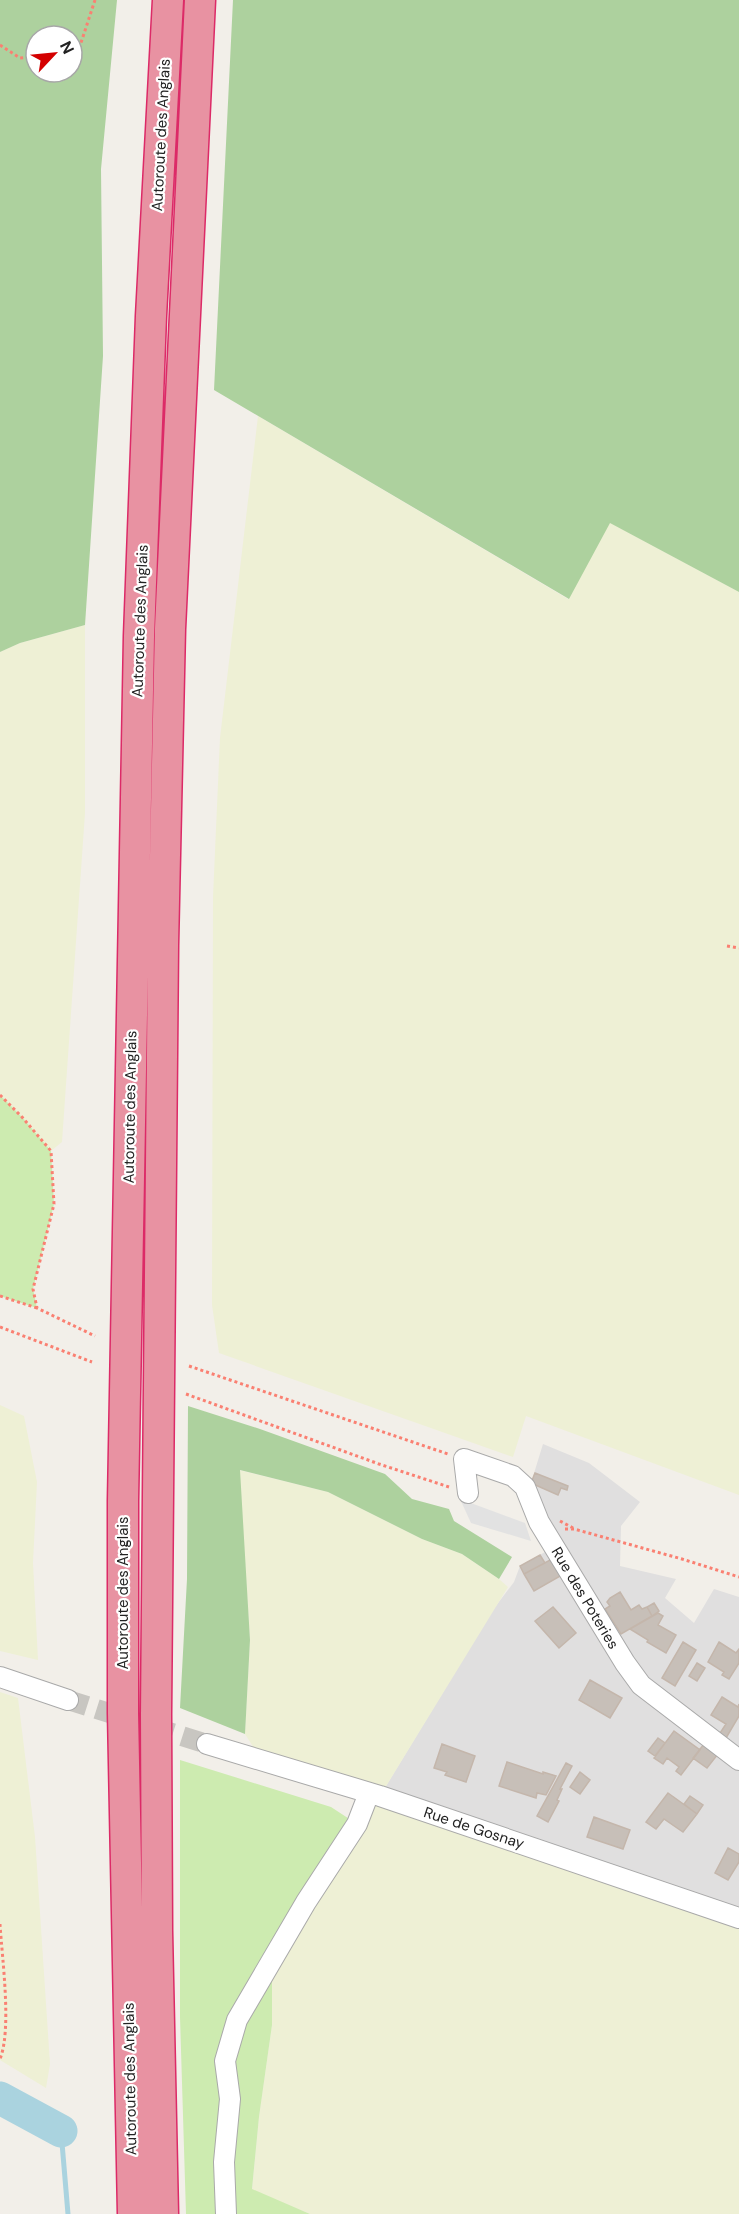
<svg xmlns="http://www.w3.org/2000/svg" width="739" height="2214" font-family="'DM Sans',sans-serif">
<style>
.residential{fill:#e0dfdf}
.farmland{fill:#eef0d5}
.grass{fill:#cdebb0}
.forest{fill:#add19e;fill-rule:evenodd}
.parking{fill:#e2e2e2}
.lines{fill:none;stroke-linecap:round;stroke-linejoin:round}
.stream{stroke:#aad3df;stroke-width:5}
.river{stroke:#aad3df;stroke-width:33}
.building{fill:#c7bfb8;stroke:#c4b6ab;stroke-width:1.5}
.minor-tunnel{stroke:#c8c6c1;stroke-width:20;stroke-dasharray:20 10;stroke-linecap:butt}
.minor-casing{stroke:#a9a9a9;stroke-width:22}
.highway-casing{stroke:#dc2a67;stroke-width:33}
.path{stroke:#fa8072;stroke-width:3;stroke-dasharray:3 3;stroke-linecap:butt}
.minor{stroke:#fff;stroke-width:20}
.highway{stroke:#e892a2;stroke-width:30}
.labels{text-anchor:middle;stroke-width:4.5;stroke-linejoin:round;paint-order:stroke}
.street-label{font-size:15px;fill:#222;stroke:#fff}
</style>
<rect width="100%" height="100%" fill="#f2efe9"/>
<!-- residential -->
<path class="residential" d="M543,1444L589,1463L640,1502L621,1526L620,1566L676,1579L665,1598L694,1623L714,1589L739,1597V1918L380,1796L492,1611L514,1582L520,1566L554,1547L531,1483Z"/>
<!-- farmland -->
<path class="farmland" d="M258,416L568,599L609,522L739,592V1495L526,1416L513,1457L219,1353L212,1305L213,897L220,738Z
M85,625V813L62,1142L51,1151L22,1117L0,1095V652L20,643Z
M0,1405L24,1416L37,1482L33,1563L38,1660L0,1651Z
M239,1470L328,1492L422,1539L462,1554L499,1579L508,1587L380,1796L739,1918V2214H310L252,2190L259,2117L272,2025V1961L369,1793L262,1761L245,1734L250,1640Z
M0,1692L18,1698L35,1837L50,2064L46,2088L0,2060Z"/>
<!-- grass -->
<path class="grass" d="M0,1095L22,1117L51,1151L54,1204L33,1289L37,1308L0,1296Z
M180,1760L331,1807L357,1824L272,1961V2025L259,2117L252,2189L310,2214H186L180,2017Z"/>
<!-- forest -->
<path class="forest" d="M0,0H117L101,169L103,356L85,625L20,643L0,652ZM36,36H72V72H36Z
M233,0H739V592L610,523L569,599L214,390Z
M188,1406L260,1429L385,1474L412,1499L449,1509L454,1521L512,1557L499,1579L462,1554L422,1539L328,1492L240,1470L250,1640L245,1734L180,1708L187,1579Z"/>
<!-- parking -->
<path class="parking" d="M460,1499L525,1523L531,1541L471,1523Z"/>
<g class="lines">
<!-- stream -->
<path class="stream" d="M61,2131L68,2214"/>
<!-- river -->
<path class="river" d="M0,2098L61,2131"/>
</g>
<!-- building -->
<path class="building" d="M535,1473L568,1486L567,1490L561,1488L558,1495L531,1483Z
M540,1555L545,1563L524,1574L520,1566Z
M550,1560L554,1562L562,1575L534,1591L524,1574Z
M620,1592L631,1610L639,1605L642,1609L647,1607L652,1616L621,1634L605,1609L610,1606L607,1602L610,1598Z
M654,1603L659,1611L652,1616L647,1607Z
M553,1607L576,1633L559,1648L535,1621Z
M658,1613L663,1616L658,1625L676,1635L666,1653L647,1642L648,1640L630,1629Z
M683,1642L696,1650L675,1686L662,1678Z
M719,1642L736,1653L739,1649V1663L729,1679L722,1675L724,1672L708,1662Z
M697,1663L705,1668L697,1681L689,1676Z
M590,1680L622,1698L610,1718L579,1700Z
M722,1697L738,1707L739,1704V1716L726,1738L720,1733L726,1724L711,1715Z
M674,1731L700,1750L681,1775L676,1771L679,1767L667,1758L663,1764L654,1758Z
M658,1738L665,1743L655,1756L648,1751Z
M442,1744L475,1756L466,1782L445,1775L447,1772L434,1768Z
M704,1744L718,1754L707,1768L693,1758Z
M507,1762L543,1774V1772L556,1776L546,1795L537,1793L536,1798L499,1786Z
M566,1763L572,1766L560,1789H562L557,1800L559,1801L548,1822L537,1816Z
M580,1772L590,1780L580,1794L570,1787Z
M668,1793L697,1814L683,1832L664,1819L656,1829L646,1822Z
M690,1796L703,1805L697,1814L684,1804Z
M594,1817L630,1830L623,1849L587,1837Z
M728,1848L739,1854V1862L728,1880L715,1873Z"/>
<g class="lines">
<!-- minor-tunnel -->
<path class="minor-tunnel" d="M68,1700L207,1744"/>
<!-- minor casing -->
<g class="minor-casing">
<path id="minor" d="M468,1493L464,1459L513,1476L525,1487L539,1522L625,1663L641,1685L739,1760
M0,1677L68,1700
M207,1744L380,1796L739,1918
M226,2214L224,2162L230,2099L225,2061L237,2020L306,1902L357,1824L369,1793"/>
</g>
<!-- highway casing -->
<g class="highway-casing">
<path id="highway" d="M133,2214L123,1713V1501L139,636L151,316L168,0
M163,2214L157,1931L156,1715L163,945L170,629L200,0"/>
</g>
<!-- path -->
<path class="path" d="M0,45L20,58L36,57
M72,55H77L95,0
M727,946L739,948
M0,1095L22,1117L51,1151L54,1204L33,1289L37,1308L95,1336
M0,1296L37,1308
M0,1327L92,1362
M189,1366L448,1454
M186,1394L379,1464L449,1487
M560,1521L573,1528
M565,1529H574L682,1559L739,1577
M0,1924C2,1958 12,2029 0,2059"/>
<!-- minor -->
<use href="#minor" class="minor"/>
<!-- highway -->
<use href="#highway" class="highway"/>
</g>
<g class="labels">
<!-- street labels -->
<g class="street-label">
<text transform="translate(161 135) rotate(-87)" y="5">Autoroute des Anglais</text>
<text transform="translate(140 621) rotate(-88)" y="5">Autoroute des Anglais</text>
<text transform="translate(130 1107) rotate(-89)" y="5">Autoroute des Anglais</text>
<text transform="translate(123 1593) rotate(-90)" y="5">Autoroute des Anglais</text>
<text transform="translate(585 1598) rotate(59)" y="5">Rue des Poteries</text>
<text transform="translate(474 1828) rotate(18)" y="5">Rue de Gosnay</text>
<text transform="translate(130 2079) rotate(-91)" y="5">Autoroute des Anglais</text>
</g>
</g>
<!-- north arrow -->
<g transform="translate(54 54) rotate(64)"><circle r="28" fill="#ffffff" stroke="#a7a7a7" stroke-width="1.5"/>
<path d="M0-4.5L10 22L0 15L-10 22Z" fill="#d40000"/>
<text y="-9" font-size="16" font-weight="bold" text-anchor="middle" fill="#222222">N</text>
</g>
</svg>
